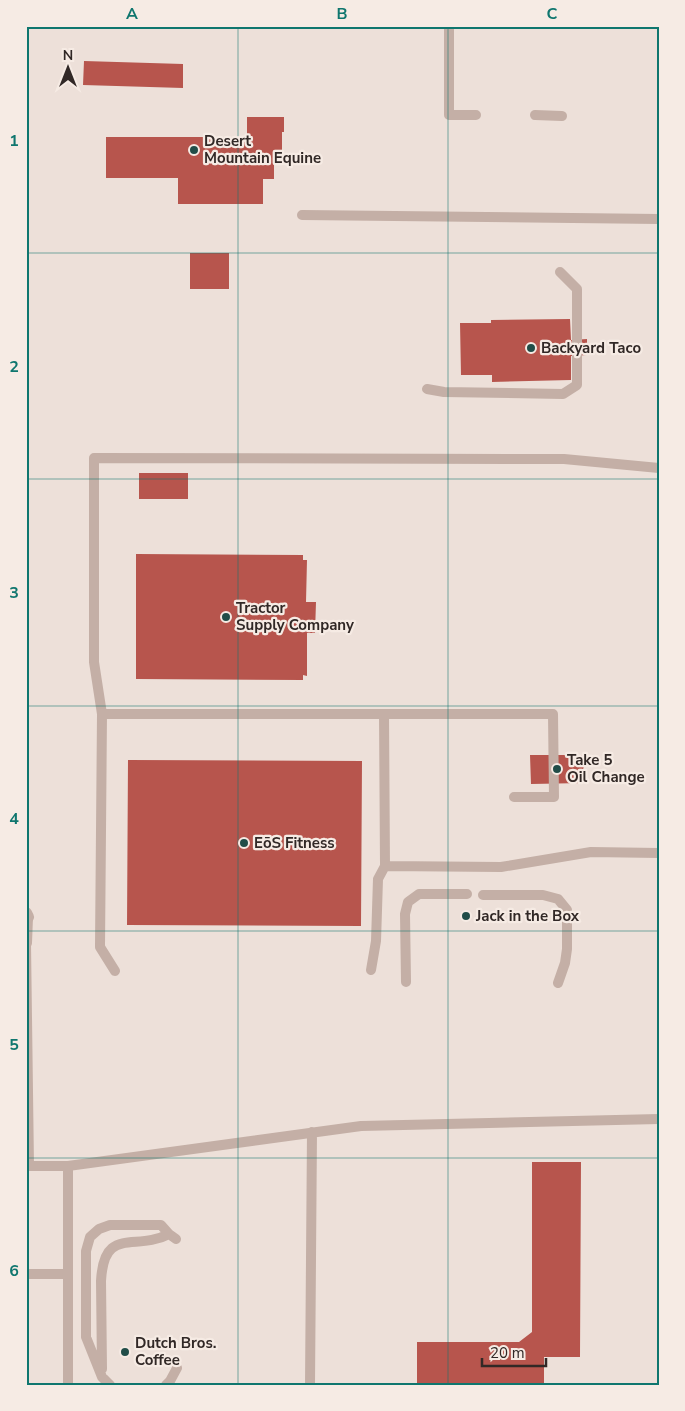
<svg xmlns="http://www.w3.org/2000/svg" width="685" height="1411" font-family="'Nunito Sans',sans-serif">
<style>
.building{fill:#b7554d}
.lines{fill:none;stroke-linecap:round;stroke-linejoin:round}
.service{stroke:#c4afa6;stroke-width:10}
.minor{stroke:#c4afa6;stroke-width:12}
.grid{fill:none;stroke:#0f766e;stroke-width:1;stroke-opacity:0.55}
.poi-dot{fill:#214d48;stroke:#f6ebe4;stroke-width:2}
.labels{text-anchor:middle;stroke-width:4.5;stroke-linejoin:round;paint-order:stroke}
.poi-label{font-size:15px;font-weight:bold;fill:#312826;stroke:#f6ebe4;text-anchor:start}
.neatline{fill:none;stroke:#0f766e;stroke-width:2}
.grid-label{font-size:16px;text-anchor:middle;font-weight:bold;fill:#0f766e}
</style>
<rect width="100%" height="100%" fill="#ede0d9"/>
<!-- building -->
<path class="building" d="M84,61L183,64V88L83,85Z
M247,117H284V132H282V162H274V179H263V204H178V178H106V137H247Z
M190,253H229V289H190Z
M570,319L571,340L587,339V355L571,356V380L492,382V375H461L460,323H491V320Z
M139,473H188V499H139Z
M136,554L303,555V560H307L306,602H316L315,633H307V676L303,675V680L136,679Z
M530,755H583L584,783L531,784Z
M128,760L362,761L361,926L127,925Z
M532,1162H581L580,1357H544V1385H417V1342H519L532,1332Z"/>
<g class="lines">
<!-- service -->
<path class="service" d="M449,26V115H476
M535,115L562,116
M302,215L659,219
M427,389L444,392L563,394L577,385V289L560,272
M659,468L564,459L94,458V662L102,714H384L385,866L501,867L591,852L659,853
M102,714L100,947L115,971
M384,714H553L554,797H514
M483,895H543L558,899L567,910V949L565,963L558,983
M26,943L29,1166
M27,943L28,917
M371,970L376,941L378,879L385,866
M406,982L405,914L408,902L419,894H467
M26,1166H68V1385
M68,1166L361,1126L659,1119
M26,1274H68
M102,1369L101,1281C104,1225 135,1252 169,1234
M110,1385L102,1377L86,1337V1251L90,1237L99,1229L110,1225H161L169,1234L176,1239
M166,1385L170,1381L177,1368
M310,1385L312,1132"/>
<!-- minor -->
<path class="minor" d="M26,913L28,917"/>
</g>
<!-- grid -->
<path class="grid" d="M238,26V1385M448,26V1385M26,253H659M26,479H659M26,706H659M26,931H659M26,1158H659"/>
<!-- markers -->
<g class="poi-dot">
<circle cx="194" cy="150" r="5"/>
<circle cx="531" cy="348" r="5"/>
<circle cx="226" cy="617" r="5"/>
<circle cx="557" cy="769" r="5"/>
<circle cx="244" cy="843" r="5"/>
<circle cx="466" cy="916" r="5"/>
<circle cx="125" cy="1352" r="5"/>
</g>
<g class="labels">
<!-- poi labels -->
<g class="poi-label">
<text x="204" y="146">Desert<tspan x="204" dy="17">Mountain Equine</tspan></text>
<text x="541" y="353">Backyard Taco</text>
<text x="236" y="613">Tractor<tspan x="236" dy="17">Supply Company</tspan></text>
<text x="567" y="765">Take 5<tspan x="567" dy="17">Oil Change</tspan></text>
<text x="254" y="848">EōS Fitness</text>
<text x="476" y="921">Jack in the Box</text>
<text x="135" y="1348">Dutch Bros.<tspan x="135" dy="17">Coffee</tspan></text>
</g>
</g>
<!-- border -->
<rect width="685" height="1411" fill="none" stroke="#f6ebe4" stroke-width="55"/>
<!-- north arrow -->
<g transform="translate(68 68)" stroke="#f6ebe4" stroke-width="4" paint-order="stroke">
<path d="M0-4L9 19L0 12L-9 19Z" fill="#312826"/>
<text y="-8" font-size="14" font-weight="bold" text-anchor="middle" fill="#312826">N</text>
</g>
<!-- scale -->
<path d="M482 1358v8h64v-8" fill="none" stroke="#312826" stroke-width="2.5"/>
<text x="490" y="1358" font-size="15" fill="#312826" stroke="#f6ebe4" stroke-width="4" paint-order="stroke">20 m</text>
<rect x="28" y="28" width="630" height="1356" class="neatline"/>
<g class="grid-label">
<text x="132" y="19">A</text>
<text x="342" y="19">B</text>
<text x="552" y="19">C</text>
<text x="14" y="146">1</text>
<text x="14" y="372">2</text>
<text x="14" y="598">3</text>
<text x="14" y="824">4</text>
<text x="14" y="1050">5</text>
<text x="14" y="1276">6</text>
</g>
</svg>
